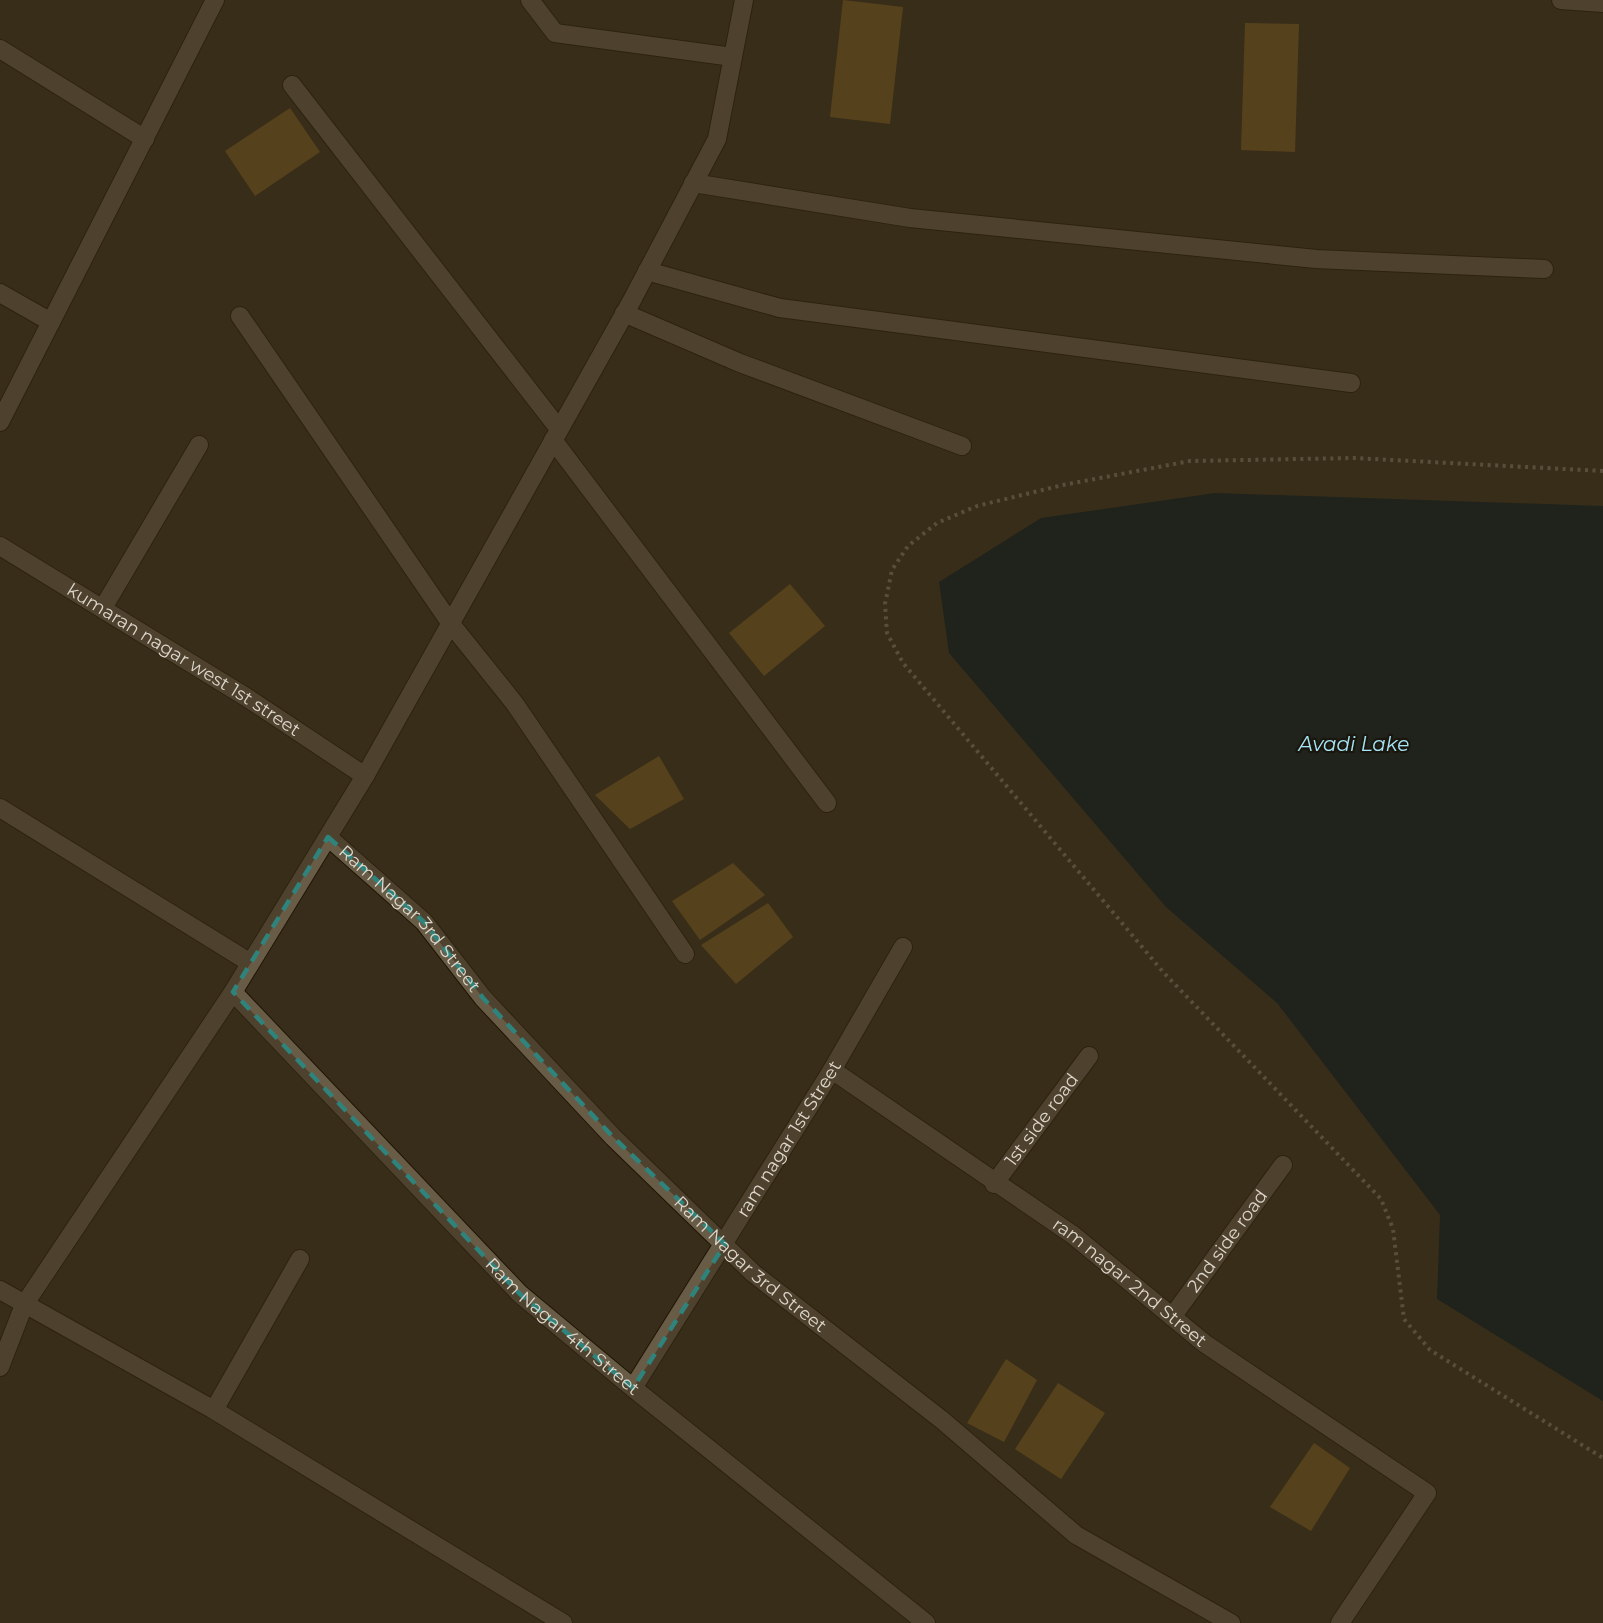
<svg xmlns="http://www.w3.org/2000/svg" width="1603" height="1623" font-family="Montserrat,sans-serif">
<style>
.water{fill:#00171d}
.building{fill:#795a1d}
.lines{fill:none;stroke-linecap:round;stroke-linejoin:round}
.minor-casing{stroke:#1f1503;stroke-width:20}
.tertiary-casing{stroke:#1f1503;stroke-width:20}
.path{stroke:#7f7666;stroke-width:4;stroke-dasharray:3 4.5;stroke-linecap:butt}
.minor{stroke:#685c47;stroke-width:18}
.tertiary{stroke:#685c47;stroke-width:18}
.marked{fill:none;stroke:#2e847c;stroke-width:4.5;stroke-dasharray:12 8;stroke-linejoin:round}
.labels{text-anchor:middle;stroke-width:4.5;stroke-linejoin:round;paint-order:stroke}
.street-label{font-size:18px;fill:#ddd6cb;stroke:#1b160d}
.water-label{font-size:20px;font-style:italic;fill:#a4e6f7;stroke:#1b160d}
</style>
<rect width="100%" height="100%" fill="#382d1a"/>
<!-- water -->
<path class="water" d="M1215,493L1603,506V1401L1437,1299L1440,1215L1277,1003L1166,907L949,653L939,582L1041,518Z"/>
<!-- building -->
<path class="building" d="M843,0L903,7L890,124L830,117Z
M1245,23L1299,24L1295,152L1241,150Z
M290,108L320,152L255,196L225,151Z
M790,584L825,626L764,676L729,633Z
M659,756L684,799L630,829L595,795Z
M733,863L765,895L700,940L672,901Z
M768,903L793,937L736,984L701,945Z
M1006,1359L1037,1380L1004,1442L967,1423Z
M1058,1383L1105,1413L1061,1479L1015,1449Z
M1314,1443L1350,1468L1311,1531L1270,1507Z"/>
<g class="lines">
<!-- minor casing -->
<g class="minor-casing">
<g id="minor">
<path d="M530,0L555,33L733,57"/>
<path d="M0,49L145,139"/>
<path d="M292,85L559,429"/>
<path d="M693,183L910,218L1316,259L1544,269"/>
<path d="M647,271L780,308L1351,383"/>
<path d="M0,293L51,322"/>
<path d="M624,313L740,363L962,446"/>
<path d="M240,316L451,624L515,704L685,954"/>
<path d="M0,422L215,0"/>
<path d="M553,440L827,803"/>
<path id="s1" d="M0,546L246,697L365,776"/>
<path d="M103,608L199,445"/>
<path d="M0,808L249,962"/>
<path id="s2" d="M328,837L424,922L483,998L613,1137L753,1273L942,1420L1076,1535L1231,1623"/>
<path id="s3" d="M233,992L520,1294L633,1388L926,1623"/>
<path id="s4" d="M832,1070L1073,1235L1204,1343L1427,1493L1340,1623"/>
<path id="s5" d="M994,1184L1089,1056"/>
<path d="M0,1290L214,1410L563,1623"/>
<path id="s6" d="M1172,1317L1283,1165"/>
<path d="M0,1367L24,1305L233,992L365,776L631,302L717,139L744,0"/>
<path id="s7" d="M633,1388L832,1070L903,947"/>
<path d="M214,1410L300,1259"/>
</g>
</g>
<!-- tertiary casing -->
<g class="tertiary-casing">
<path id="tertiary" d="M1561,0L1603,3"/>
</g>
<!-- path -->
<path class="path" d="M1603,471L1354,458L1190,461L1063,485L977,506L937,523L908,546L892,570L885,604L887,633L903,663L1164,973L1381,1199L1393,1229L1404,1319L1430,1350L1603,1458"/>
<!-- minor -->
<use href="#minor" class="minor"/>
<!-- tertiary -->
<use href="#tertiary" class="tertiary"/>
</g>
<!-- marked area -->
<path d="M0 0H1603V1623H0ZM328,837L424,922L483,998L613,1137L725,1244L633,1388L520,1294L233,992Z" fill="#382d1a" fill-opacity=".55" fill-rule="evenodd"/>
<path class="marked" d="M328,837L424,922L483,998L613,1137L725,1244L633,1388L520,1294L233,992Z"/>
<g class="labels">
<!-- street labels -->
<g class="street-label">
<text dy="6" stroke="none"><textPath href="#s1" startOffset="216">kumaran nagar west 1st street</textPath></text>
<text dy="6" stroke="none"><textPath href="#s2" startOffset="116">Ram Nagar 3rd Street</textPath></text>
<text dy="6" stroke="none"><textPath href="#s5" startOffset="80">1st side road</textPath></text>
<text dy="6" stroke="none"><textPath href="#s7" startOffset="294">ram nagar 1st Street</textPath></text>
<text dy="6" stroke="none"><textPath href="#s6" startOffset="94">2nd side road</textPath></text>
<text dy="6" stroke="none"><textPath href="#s2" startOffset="602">Ram Nagar 3rd Street</textPath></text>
<text dy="6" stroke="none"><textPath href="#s4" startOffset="366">ram nagar 2nd Street</textPath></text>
<text dy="6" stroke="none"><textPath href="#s3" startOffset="470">Ram Nagar 4th Street</textPath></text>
</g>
<!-- water labels -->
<g class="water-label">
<text x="1354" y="751">Avadi Lake</text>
</g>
</g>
</svg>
